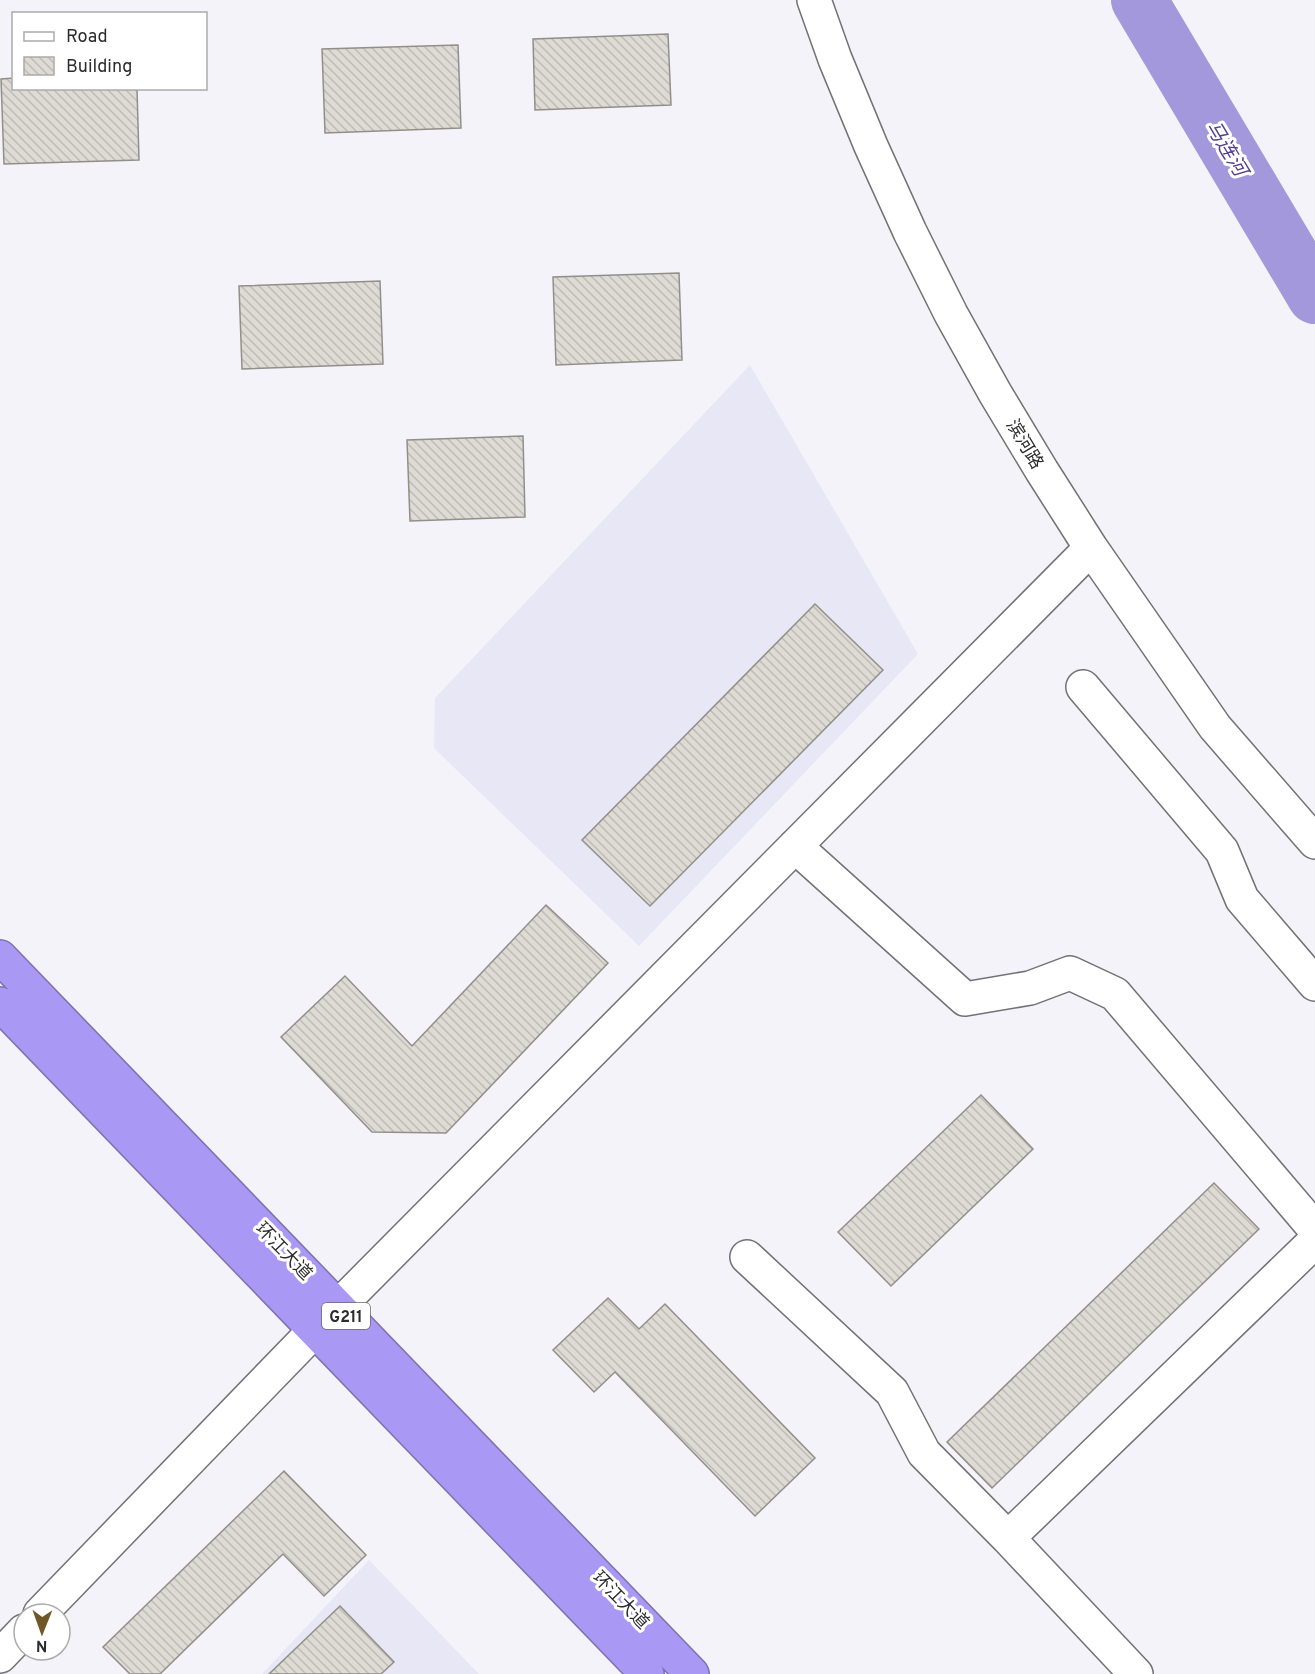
<svg xmlns="http://www.w3.org/2000/svg" width="1315" height="1674" font-family="Overpass,'Noto Sans SC',sans-serif">
<style>
.built{fill:#e8e7f5}
.lines{fill:none;stroke-linecap:round;stroke-linejoin:round}
.river{stroke:#a398db;stroke-width:56}
.building{fill:url(#building-back-hatch);stroke:#928f89;stroke-width:1.5}
.minor-casing{stroke:#717176;stroke-width:36}
.highway-casing{stroke:#7d72af;stroke-width:36}
.minor{stroke:#fff;stroke-width:33}
.highway{stroke:#a998f4;stroke-width:33}
.labels{text-anchor:middle;stroke-width:6;stroke-linejoin:round;paint-order:stroke}
.shield{fill:#fff;stroke:#6b6b6d;stroke-width:1.5}
.shield-label{font-size:16px;font-weight:bold;fill:#2c2c2e}
.street-label{font-size:18px;fill:#2c2c2e;stroke:#fff}
.water-label{font-size:20px;font-style:italic;fill:#534090;stroke:#fff}
</style>
<defs>
<pattern id="building-back-hatch" width="6" height="6" patternUnits="userSpaceOnUse" patternTransform="scale(1.5)"><rect width="6" height="6" fill="#dedad4"/><path d="M-1 5l2 2M0 0l6 6M5-1l2 2" fill="none" stroke="#bfbbb6"/></pattern>
</defs>
<rect width="100%" height="100%" fill="#f4f3fa"/>
<!-- built -->
<path class="built" d="M750,365L918,654L639,946L434,748L435,698Z
M369,1560L479,1674H262Z"/>
<g class="lines">
<!-- river -->
<path class="river" d="M1139,0L1315,296"/>
</g>
<!-- building -->
<path class="building" d="M668,34L671,105L535,110L533,39Z
M458,45L461,128L325,133L322,49Z
M14,78V88H137L139,160L4,164L1,79Z
M679,273L682,360L556,365L553,277Z
M380,281L383,364L242,369L239,286Z
M523,436L525,517L410,521L407,440Z
M815,604L883,670L650,906L582,840Z
M546,905L608,963L446,1133L372,1132L281,1037L345,976L412,1046Z
M981,1095L1033,1149L891,1286L838,1232Z
M1214,1183L1259,1229L992,1488L947,1442Z
M608,1298L639,1329L665,1304L815,1458L755,1516L615,1372L594,1392L553,1350Z
M284,1471L366,1555L324,1596L283,1554L160,1674H130L103,1647Z
M340,1606L394,1662L381,1674H269Z"/>
<g class="lines">
<!-- minor casing -->
<g class="minor-casing">
<path id="minor" d="M814,0L835,59L871,146L910,232L951,314L995,393L1042,471L1091,548L1215,727L1315,842
M1083,687L1222,851L1242,899L1315,984
M795,846L965,999L1030,988L1070,973L1115,994L1315,1229
M747,1257L892,1392L924,1453L1008,1538L1136,1674
M1008,1538L1315,1241
M40,1614L315,1330L1091,548
M0,1656L24,1631"/>
</g>
<!-- highway casing -->
<g class="highway-casing">
<path id="highway" d="M0,957L692,1674
M0,1004L647,1674"/>
</g>
<!-- minor -->
<use href="#minor" class="minor"/>
<!-- highway -->
<use href="#highway" class="highway"/>
</g>
<g class="labels">
<!-- shield labels -->
<rect class="shield" x="322" y="1303" width="48" height="26" rx="4.5"/>
<g class="shield-label">
<text x="346" y="1322">G211</text>
</g>
<!-- street labels -->
<g class="street-label">
<text transform="translate(1025 444) rotate(59)" y="6">滨河路</text>
<text transform="translate(284 1251) rotate(46)" y="6">环江大道</text>
<text transform="translate(621 1600) rotate(46)" y="6">环江大道</text>
</g>
<!-- water labels -->
<g class="water-label">
<text transform="translate(1227 148) rotate(59)" y="7">马连河</text>
</g>
</g>
<!-- legend -->
<rect x="12" y="12" width="195" height="78" fill="#ffffff" stroke="#ababab" stroke-width="1.5"/>
<rect x="24" y="32" width="30" height="9" fill="#ffffff" stroke="#ababab" stroke-width="1.5"/>
<text x="66" y="42" font-size="18" fill="#2c2c2e">Road</text>
<rect x="24" y="57" width="30" height="18" fill="url(#building-back-hatch)" stroke="#ababab" stroke-width="1.5"/>
<text x="66" y="72" font-size="18" fill="#2c2c2e">Building</text>
<!-- north arrow -->
<g transform="translate(42 1632) rotate(181)"><circle r="28" fill="#ffffff" stroke="#ababab" stroke-width="1.5"/>
<path d="M0-4.5L10 22L0 15L-10 22Z" fill="#6f5727"/>
<text y="-9" font-size="16" font-weight="bold" text-anchor="middle" fill="#2c2c2e">N</text>
</g>
</svg>
